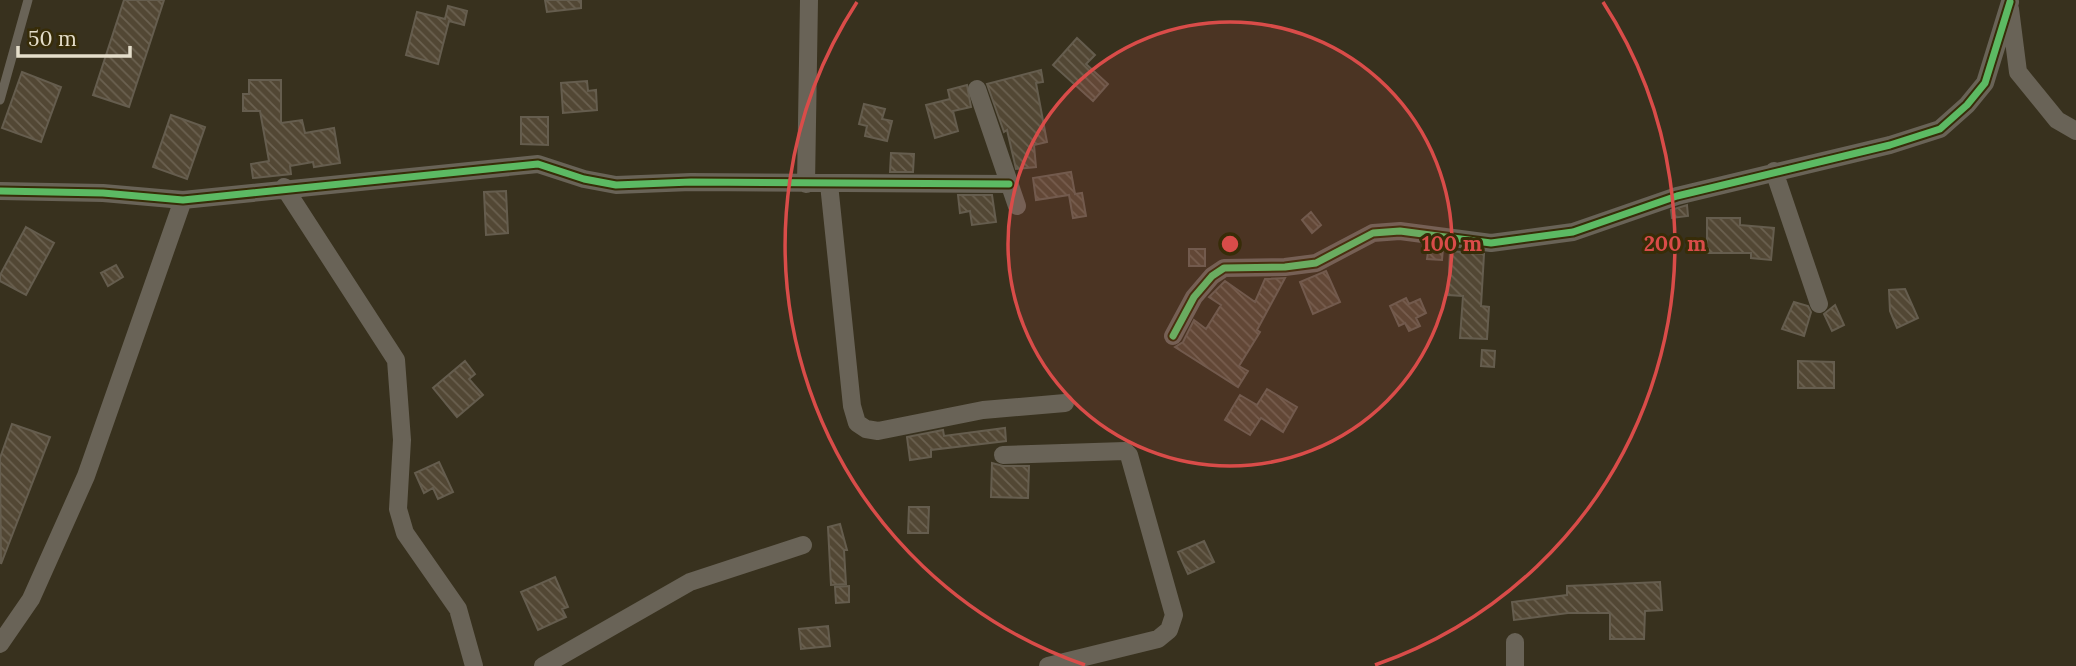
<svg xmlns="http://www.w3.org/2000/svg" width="2076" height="666" font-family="Lora,serif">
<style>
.building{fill:url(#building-back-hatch);stroke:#655d4e;stroke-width:2}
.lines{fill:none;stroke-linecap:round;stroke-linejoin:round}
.service{stroke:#696357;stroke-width:9}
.minor{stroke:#696357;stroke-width:18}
.cycleway-casing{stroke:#372c08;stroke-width:11}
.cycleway{stroke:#5cba63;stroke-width:7}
.ring{fill:none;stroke:#d94c49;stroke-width:3.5}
.centre{fill:#d94c49;stroke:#372c08;stroke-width:3.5}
.ring-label{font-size:21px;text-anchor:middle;font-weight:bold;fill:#d94c49;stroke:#372c08;stroke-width:6;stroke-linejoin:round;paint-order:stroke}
</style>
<defs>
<pattern id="building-back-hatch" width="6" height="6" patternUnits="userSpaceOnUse" patternTransform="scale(1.75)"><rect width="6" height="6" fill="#524734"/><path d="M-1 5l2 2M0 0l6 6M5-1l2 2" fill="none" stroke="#6b6150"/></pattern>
</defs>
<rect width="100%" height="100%" fill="#38311e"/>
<!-- building -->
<path class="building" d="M124,0H164L129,107L93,95Z
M545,0H581V8L547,12Z
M448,6L467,11L464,25L449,21L438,64L406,55L417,12L445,19Z
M1077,38L1095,55L1086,64L1108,84L1093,101L1053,65Z
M1041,70L1043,82L1036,83L1047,142L1034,145L1036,167L1016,169L1007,130L1004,132L987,84Z
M22,72L61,87L41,142L2,128Z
M249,80H281V123L302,120L305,133L334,128L340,163L314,167L313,162L290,166L291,174L253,178L251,164L269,161L260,111H243V94H249Z
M587,81L588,91L596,90L597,110L563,113L561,83Z
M967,85L971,107L953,111L958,131L935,138L926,105L950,99L948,90Z
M864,104L885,109L882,119L892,121L887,141L865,136L867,126L859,124Z
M171,115L205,127L187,179L153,167Z
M521,117H548V145L521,144Z
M891,153L914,154L913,172H890Z
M1071,172L1075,194L1082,193L1086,216L1073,218L1069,195L1036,200L1033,178Z
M506,191L508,233L486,235L484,192Z
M958,195H992L996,222L972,225L970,211L960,213Z
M1687,205L1688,216L1672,218L1671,210Z
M1311,212L1321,225L1312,233L1302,220Z
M1707,218H1740V225L1774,228L1771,260L1751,258V253H1707Z
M26,227L54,243L26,295L0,281V275Z
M1429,246L1443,248L1442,260L1427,259Z
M1189,249H1205V266H1189Z
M1450,251L1484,254L1481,306L1489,307L1487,339L1460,338L1463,296L1448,295Z
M116,265L123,277L108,286L101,273Z
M1326,271L1340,302L1313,314L1300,282Z
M1285,278L1257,330L1260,332L1239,366L1248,371L1238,387L1175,347L1183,342L1194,320L1206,329L1221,305L1209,297L1225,281L1255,302L1265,279Z
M1905,289L1918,318L1897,328L1890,311L1889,290Z
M1406,298L1409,304L1420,299L1426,313L1416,318L1420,326L1409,331L1405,323L1399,326L1390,306Z
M1794,302L1808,306L1811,312L1804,336L1782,329Z
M1835,305L1844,325L1832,331L1824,314Z
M1482,350L1495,351L1494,367L1481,366Z
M465,361L475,374L469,379L483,395L457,417L433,388Z
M1798,361L1834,362V388H1798Z
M1267,389L1297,407L1283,432L1261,418L1250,435L1225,420L1240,395L1257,405Z
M12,424L50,437L1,564L0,458Z
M1005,428L1006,441L931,450V457L910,460L907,437L943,430L944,436Z
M439,462L453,492L438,499L433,488L424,493L415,473Z
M992,463L1003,466H1029L1028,498L991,497Z
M909,507H929L928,533H908Z
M840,524L847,550H844L846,584L831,585L828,527Z
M1204,541L1214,562L1188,574L1178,552Z
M555,577L568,607L562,609L566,617L538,630L521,592Z
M1660,582L1662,610L1645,611L1644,639H1610V613H1568L1514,620L1512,602L1567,595V586Z
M849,586V602L836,603L835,587Z
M828,626L830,646L801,649L799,629Z"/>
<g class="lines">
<!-- service -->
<path class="service" d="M0,100L28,0"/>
<!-- minor -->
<path class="minor" d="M2010,9L2018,72L2057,120L2076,131
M977,89L1017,206
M1774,171L1819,304
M806,184L809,0
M829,184L852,406L857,423L866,429L878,431L983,410L1065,403
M284,187L396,360L402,440L398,509L405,533L458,609L474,666
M0,191L103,193L183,200L538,164L584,179L616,185L691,182L1009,184
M1173,336L1194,297L1212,276L1224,268L1285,267L1316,263L1373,233L1400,231L1491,243L1573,232L1677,196L1890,145L1940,129L1967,105L1985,83L2010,2
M1003,455L1125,451L1129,455L1174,615L1169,630L1158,639L1048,666
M0,644L31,599L86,476L183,200
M543,666L690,582L803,545
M1515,666V642"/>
<!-- cycleway casing -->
<g class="cycleway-casing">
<path id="cycleway" d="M0,191L103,193L183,200L538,164L584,179L616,185L691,182L1009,184
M1173,336L1194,297L1212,276L1224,268L1285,267L1316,263L1373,233L1400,231L1491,243L1573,232L1677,196L1890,145L1940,129L1967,105L1985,83L2010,2"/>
</g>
<!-- cycleway -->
<use href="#cycleway" class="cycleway"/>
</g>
<!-- distance rings -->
<circle cx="1230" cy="244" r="222" fill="#d94c49" fill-opacity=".12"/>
<g class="ring">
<circle cx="1230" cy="244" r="222"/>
<path d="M1085 665A445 445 0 0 1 857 2M1603 2A445 445 0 0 1 1375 665"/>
</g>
<circle cx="1230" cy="244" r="10" class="centre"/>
<g class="ring-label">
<text x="1452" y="251">100 m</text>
<text x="1675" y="251">200 m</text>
</g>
<!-- scale -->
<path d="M18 46v10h112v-10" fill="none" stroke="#e5decb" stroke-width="3.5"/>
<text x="28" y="46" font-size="21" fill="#e5decb" stroke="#372c08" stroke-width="5" paint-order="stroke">50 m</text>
</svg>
